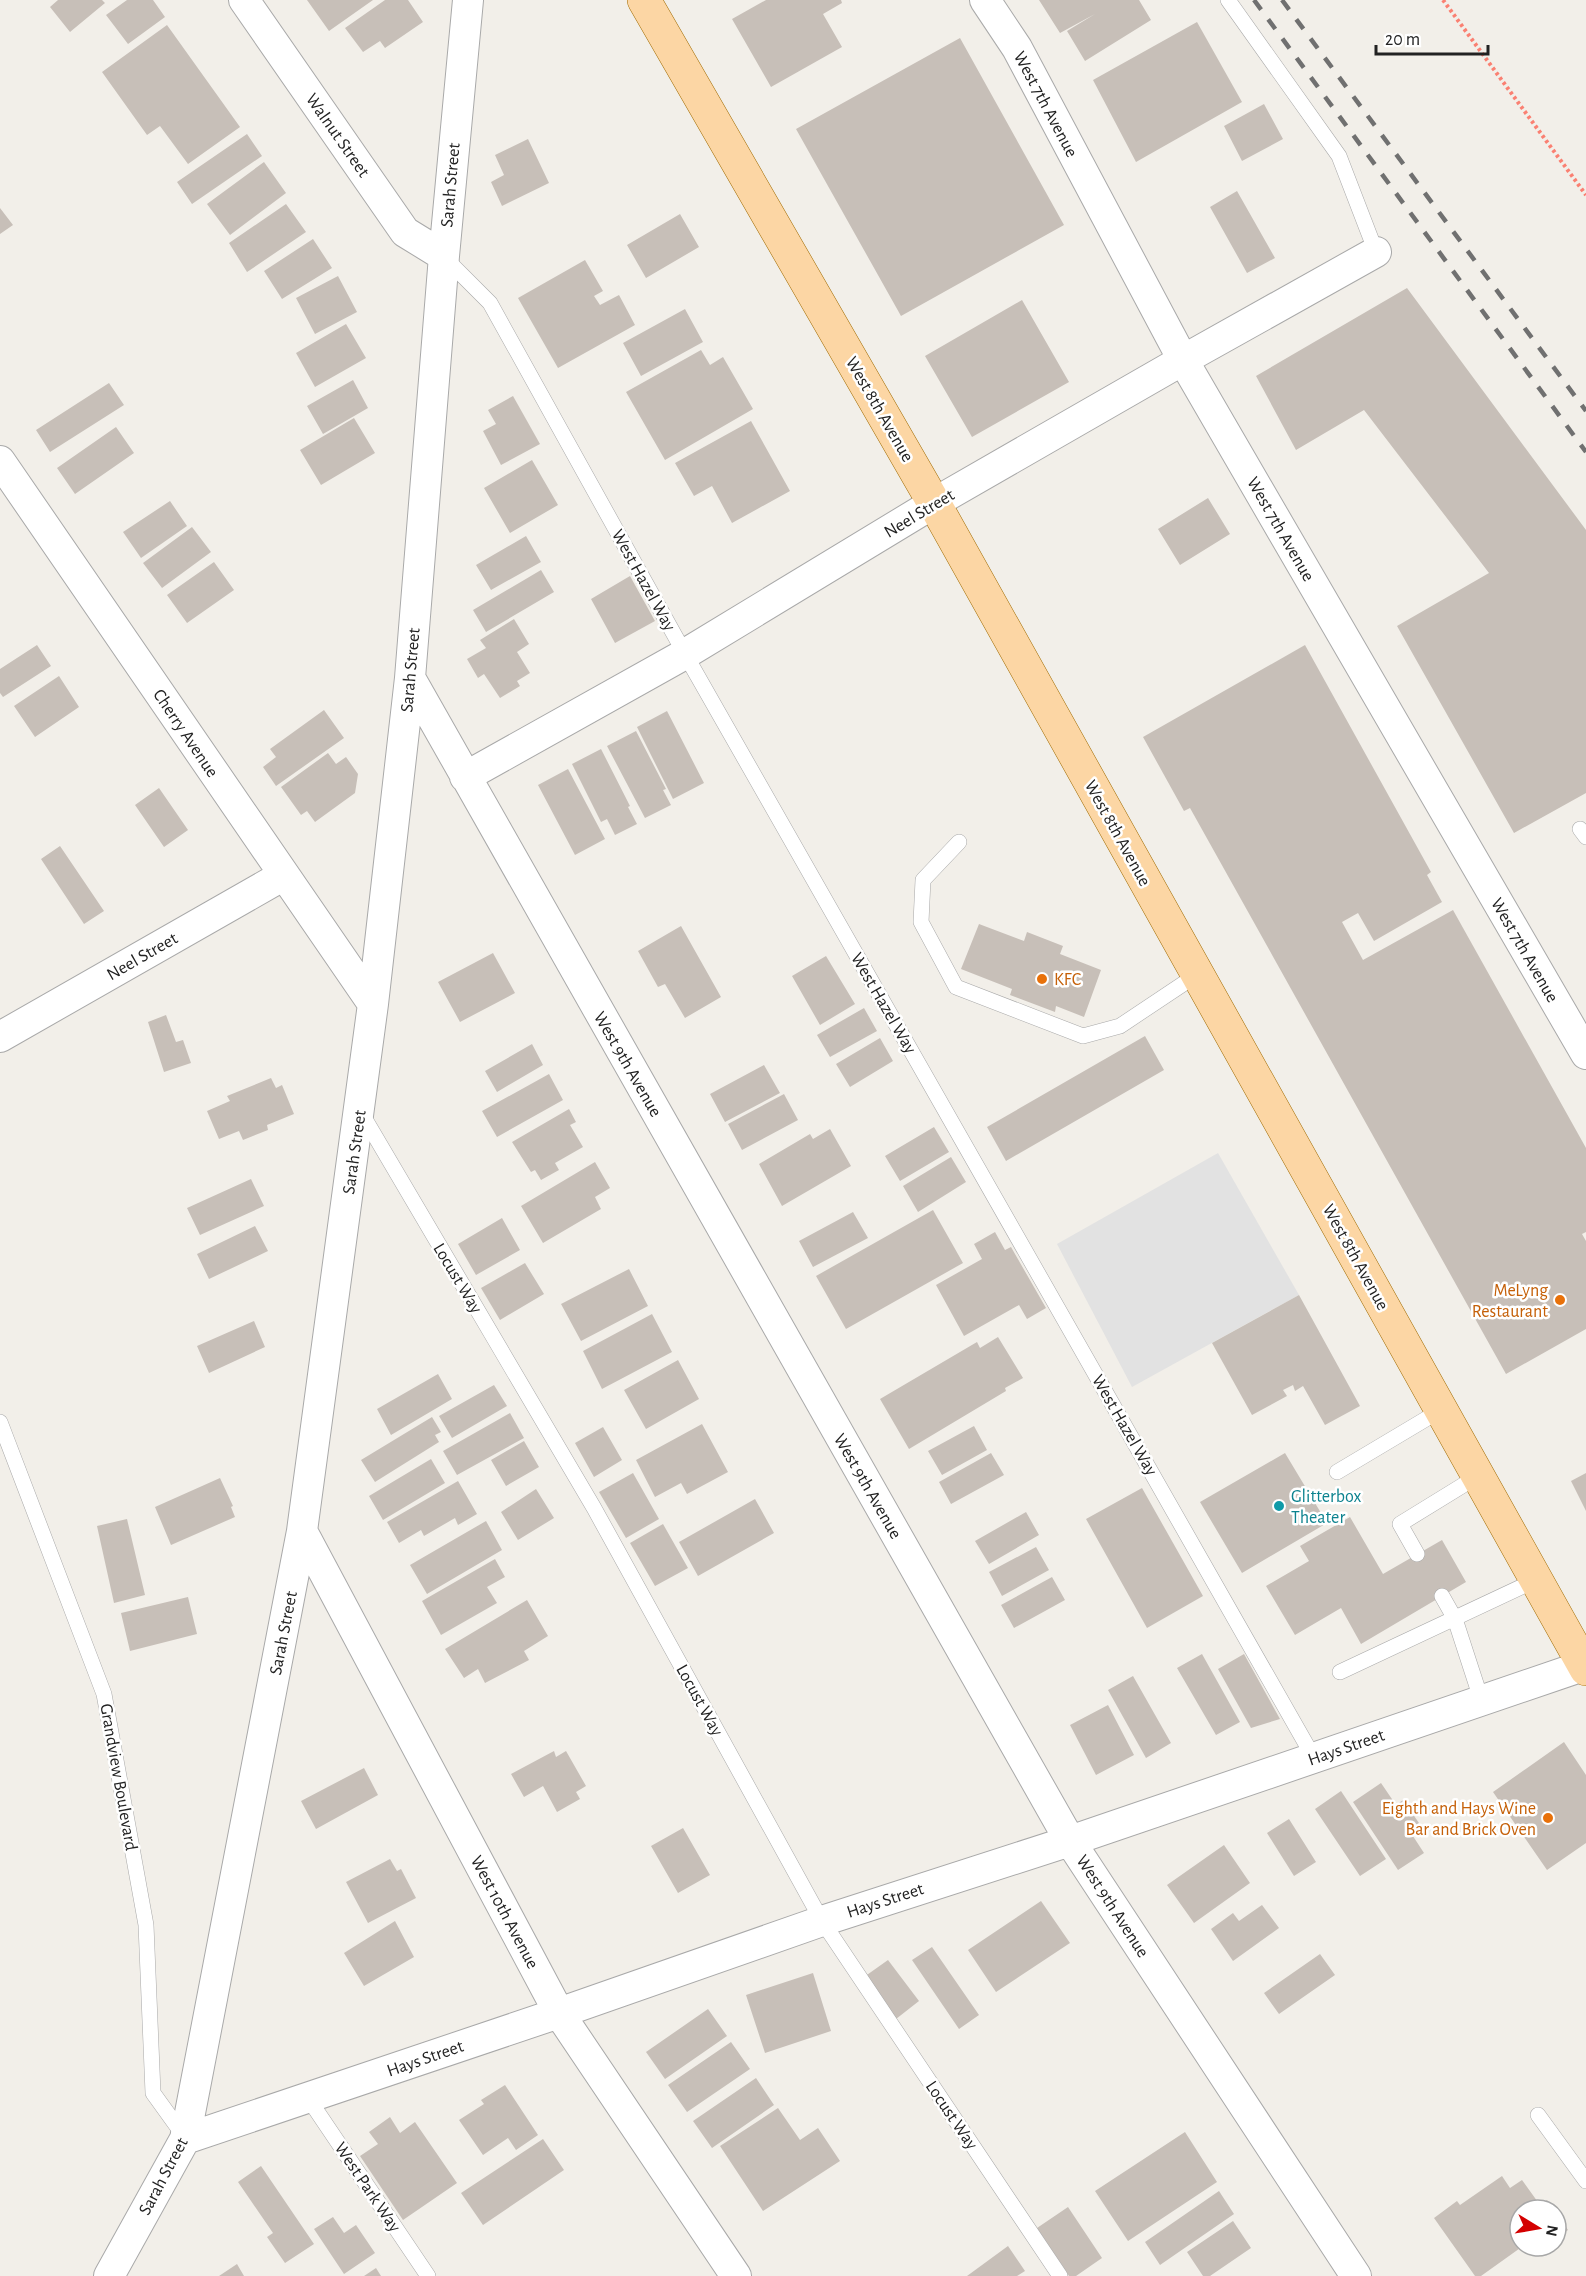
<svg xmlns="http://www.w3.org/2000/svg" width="1586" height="2276" font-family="'Alegreya Sans',sans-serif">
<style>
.parking{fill:#e2e2e2}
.building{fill:#c7bfb8}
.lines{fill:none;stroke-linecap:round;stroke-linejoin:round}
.service-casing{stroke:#a9a9a9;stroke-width:16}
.minor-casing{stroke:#a9a9a9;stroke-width:32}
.primary-casing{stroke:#a06b00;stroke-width:34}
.path{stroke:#fa8072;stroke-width:4;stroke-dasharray:3 3;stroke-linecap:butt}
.service{stroke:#fff;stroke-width:15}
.minor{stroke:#fff;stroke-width:30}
.primary{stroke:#fcd6a4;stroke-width:33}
.rail{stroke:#707070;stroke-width:4.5;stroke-dasharray:12 12;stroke-linecap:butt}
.food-dot{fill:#e8710a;stroke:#fff;stroke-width:2}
.culture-dot{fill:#0f9aa8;stroke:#fff;stroke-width:2}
.labels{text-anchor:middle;stroke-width:5;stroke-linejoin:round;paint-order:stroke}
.street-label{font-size:18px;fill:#222;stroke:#fff}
.food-label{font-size:18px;fill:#c56008;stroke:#fff;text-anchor:end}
.culture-label{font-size:18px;fill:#0d838f;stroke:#fff;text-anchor:start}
</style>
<rect width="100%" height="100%" fill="#f2efe9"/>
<!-- parking -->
<path class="parking" d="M1218,1153L1299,1295L1132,1387L1057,1244Z"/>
<!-- building -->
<path class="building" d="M58,0H102L105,3L70,32L50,7Z
M127,0H153L165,17L128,44L106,15Z
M307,0H373L329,31Z
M385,0H408L423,22L385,48L380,41L363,52L345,28Z
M766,0H841L842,3L823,14L842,47L771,87L732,19Z
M1039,0H1139L1151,20L1085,61L1067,31L1095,14L1060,33Z
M1197,22L1242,102L1136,162L1093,80Z
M167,25L240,127L188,164L160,126L147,135L102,72Z
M960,38L1064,225L901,316L796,129Z
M1264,104L1283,139L1242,161L1224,126Z
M247,134L262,156L192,204L177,182Z
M528,139L549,183L502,206L491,182L504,175L495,155Z
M264,162L286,193L230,235L207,204Z
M1237,191L1275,258L1247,273L1210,207Z
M286,204L306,232L247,272L229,243Z
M0,208L13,225L0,234Z
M680,214L699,247L646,278L627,245Z
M313,239L332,268L282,299L264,271Z
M585,260L603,291L594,296L600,305L619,295L635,325L558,368L518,298Z
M338,276L357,312L315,334L296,298Z
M1407,288L1586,530V793L1514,833L1397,626L1489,573L1364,410L1296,450L1256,376Z
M1022,300L1069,382L972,437L925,356Z
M685,309L703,342L641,376L623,343Z
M346,324L366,358L315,387L296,353Z
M701,350L710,365L723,357L753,409L665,460L626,392Z
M353,380L368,408L323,434L307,406Z
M109,383L124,405L50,452L36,430Z
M513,396L540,444L501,465L483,431L496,424L488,410Z
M354,418L375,453L321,485L300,450Z
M751,421L790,491L732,523L712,486L694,496L675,463Z
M116,427L134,453L75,494L57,468Z
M532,460L558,505L510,533L484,488Z
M1208,498L1230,534L1180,565L1158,529Z
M170,501L187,526L141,558L123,532Z
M192,527L211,552L162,588L143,563Z
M526,536L541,562L491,590L476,565Z
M214,562L234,590L187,623L167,595Z
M541,570L554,592L486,632L473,610Z
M630,576L655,621L615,643L591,599Z
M514,619L529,644L517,652L530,673L517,681L520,686L500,698L484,674L478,678L467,659L486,648L480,640Z
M37,645L51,666L3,697L0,693V669Z
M1305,645L1431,872L1427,875L1442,902L1374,941L1358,913L1342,922L1363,960L1453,910L1586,1148V1232L1582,1234L1586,1241V1329L1506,1374L1190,808L1184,811L1143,737Z
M59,676L79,707L35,737L14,706Z
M324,710L344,738L276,786L263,767L276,757L270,749Z
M667,711L704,783L673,799L637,727Z
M636,731L666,789L663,790L671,805L645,818L607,746Z
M601,749L630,806L628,807L637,824L615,835L607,819L601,822L572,764Z
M328,753L336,764L346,757L358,774L355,793L315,822L307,811L301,815L281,787Z
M568,769L605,839L575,855L538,785Z
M159,788L188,830L164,847L135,805Z
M60,846L104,911L84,924L41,859Z
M979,924L1024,941L1027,932L1063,946L1060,954L1101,970L1084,1017L1056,1006L1055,1012L1010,995L1012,989L961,969Z
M681,926L721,997L685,1018L665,984L658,987L638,951Z
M493,953L515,993L460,1022L438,982Z
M826,956L855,1004L820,1025L792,976Z
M864,1008L877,1031L830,1057L817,1035Z
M166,1015L176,1042L183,1040L191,1063L164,1072L148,1022Z
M1145,1036L1164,1070L1006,1161L987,1127Z
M880,1038L893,1061L850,1087L836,1064Z
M532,1044L543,1065L497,1092L485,1071Z
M764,1065L780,1093L725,1122L710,1094Z
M549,1074L563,1100L497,1137L482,1111Z
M271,1078L276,1088L282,1085L294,1114L267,1125L268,1130L243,1140L239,1131L219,1139L207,1111L230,1101L227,1096Z
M784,1094L798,1120L742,1150L728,1124Z
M569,1109L576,1122L570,1125L583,1147L555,1163L559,1170L541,1180L535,1170L531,1172L512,1142Z
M934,1127L949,1152L900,1181L885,1156Z
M830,1129L851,1166L782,1206L759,1164L810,1134L813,1139Z
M951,1157L966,1182L918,1212L903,1186Z
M595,1162L610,1188L595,1197L601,1209L543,1243L521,1206Z
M251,1179L264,1206L200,1235L187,1208Z
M933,1210L963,1263L846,1329L816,1276Z
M853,1212L868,1238L813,1267L799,1241Z
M502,1218L520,1250L476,1275L458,1244Z
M255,1226L268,1251L209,1279L197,1254Z
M995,1232L1005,1250L1011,1247L1046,1308L1027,1319L1019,1305L964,1336L936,1285L982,1259L974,1244Z
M525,1263L544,1294L500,1320L481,1288Z
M629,1269L648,1306L581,1341L561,1304Z
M1299,1295L1360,1406L1325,1425L1303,1386L1295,1391L1293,1385L1283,1390L1287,1396L1252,1415L1212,1343Z
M652,1314L672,1352L602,1389L583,1351Z
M254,1321L265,1347L209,1373L197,1346Z
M998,1337L1023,1378L1005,1388L1006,1391L909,1449L880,1399L977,1342L980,1348Z
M678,1360L699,1399L646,1429L624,1390Z
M438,1374L452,1399L391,1435L377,1409Z
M494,1385L507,1406L452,1438L439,1416Z
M510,1413L524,1438L457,1475L443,1451Z
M432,1417L441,1432L435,1435L439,1442L375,1482L361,1460Z
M702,1424L728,1472L687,1494L681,1483L655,1497L636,1460Z
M974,1426L987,1450L942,1475L928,1451Z
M603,1427L622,1460L594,1477L575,1443Z
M524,1441L539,1467L506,1486L491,1460Z
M991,1453L1004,1475L951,1504L939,1482Z
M1285,1453L1327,1523L1242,1573L1200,1502Z
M431,1459L445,1483L383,1520L369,1496Z
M633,1473L659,1519L626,1538L599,1492Z
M1586,1473V1511L1571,1481Z
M220,1478L233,1506L231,1507L235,1517L171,1545L155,1507Z
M458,1481L477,1514L458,1525L455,1518L424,1536L421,1530L399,1543L387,1522Z
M1142,1488L1203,1596L1147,1628L1086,1519Z
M536,1489L554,1518L518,1540L501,1512Z
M755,1499L774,1533L698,1576L679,1542Z
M1026,1512L1039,1535L989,1564L975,1541Z
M1350,1517L1383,1574L1442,1540L1466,1582L1361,1644L1341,1608L1295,1635L1266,1586L1309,1561L1300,1546Z
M127,1519L145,1595L114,1603L97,1526Z
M486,1521L502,1550L427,1594L410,1565Z
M663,1524L688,1568L655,1586L630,1543Z
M1036,1547L1049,1570L1002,1596L989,1572Z
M495,1559L505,1577L487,1587L497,1603L441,1635L422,1601Z
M1052,1577L1065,1600L1014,1628L1001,1605Z
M188,1597L197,1634L130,1651L121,1613Z
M527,1600L548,1636L524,1651L529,1660L485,1683L478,1669L464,1678L445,1649Z
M1202,1654L1240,1722L1216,1735L1177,1668Z
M1244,1654L1280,1719L1251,1728L1218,1669Z
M1133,1676L1171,1743L1146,1758L1108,1690Z
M1108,1705L1134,1755L1096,1775L1070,1725Z
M1564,1742L1586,1775V1843L1547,1870L1493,1792Z
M554,1751L556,1757L566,1751L586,1786L576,1792L580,1799L557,1812L543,1786L524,1797L511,1774Z
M364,1768L378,1795L316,1829L301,1801Z
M1381,1783L1396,1805L1403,1800L1419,1823L1409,1830L1424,1853L1398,1870L1353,1802Z
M1341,1791L1386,1859L1360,1876L1315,1809Z
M1289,1819L1316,1862L1294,1876L1267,1833Z
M683,1828L710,1875L678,1893L651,1846Z
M1224,1845L1250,1883L1194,1923L1167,1885Z
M390,1859L397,1871L401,1869L416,1898L368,1923L346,1882Z
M1041,1901L1070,1943L996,1992L968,1950Z
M1262,1905L1279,1928L1233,1961L1211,1929L1233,1913L1239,1921Z
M395,1921L414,1957L364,1986L344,1953Z
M932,1947L979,2015L959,2029L912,1960Z
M1320,1954L1335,1975L1279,2014L1264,1993Z
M888,1960L919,2001L896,2019L864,1977Z
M813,1973L831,2031L765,2053L746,1995Z
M708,2009L727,2036L665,2079L646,2052Z
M731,2042L750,2069L687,2112L668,2085Z
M756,2078L774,2105L712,2148L693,2121Z
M505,2085L538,2135L516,2150L508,2138L483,2155L459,2120L484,2104L481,2100Z
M778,2108L800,2140L818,2128L840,2161L763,2211L720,2146Z
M390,2117L400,2133L415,2122L457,2183L403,2220L360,2156L378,2144L369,2132Z
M1185,2132L1217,2182L1128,2241L1095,2191Z
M543,2139L564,2170L483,2225L461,2193Z
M261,2166L314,2244L285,2263L267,2237L273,2233L238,2182Z
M1502,2176L1510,2188L1522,2180L1540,2205L1547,2200L1554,2210H1520V2246H1523L1481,2276H1475L1434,2218L1457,2201L1460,2205Z
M1219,2191L1234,2214L1160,2265L1145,2242Z
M1068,2207L1102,2258L1076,2276H1069L1037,2228Z
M1556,2213L1568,2230L1556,2238Z
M333,2217L344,2233L356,2225L375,2253L344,2274L314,2229Z
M1233,2221L1251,2248L1210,2276H1203L1187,2252Z
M1008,2246L1025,2271L1017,2276H967Z
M237,2264L244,2276H219Z
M376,2268L381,2276H364Z"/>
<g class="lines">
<!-- service casing -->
<g class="service-casing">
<path id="service" d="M1228,0L1339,156L1376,252
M444,257L490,303L685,654L1314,1758
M1580,829L1586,837
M959,842L923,880L921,922L956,987L1083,1036L1120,1026L1198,974
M362,1114L594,1508L822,1921L1060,2276
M0,1422L104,1694L146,1925L153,2093L184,2136
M1337,1472L1441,1410
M1417,1554L1400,1524L1478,1476
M1442,1596L1455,1619L1482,1702
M1340,1672L1536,1580
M308,2098L428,2276
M1538,2115L1586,2181"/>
</g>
<!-- minor casing -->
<g class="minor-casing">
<path id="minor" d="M244,0L405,232L444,256
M985,0L1017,48L1183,360L1586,1054
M0,461L373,1004
M410,678L1070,1841L1356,2276
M465,777L685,654L934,503L1183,360L1376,252
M0,1037L284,875
M302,1531L559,2013L736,2276
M185,2139L559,2013L822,1921L1070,1841L1586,1665
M109,2276L185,2139L302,1531L373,1004L410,678L444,256L468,0"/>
</g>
<!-- primary casing -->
<g class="primary-casing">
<path id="primary" d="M644,0L934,503L1586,1669"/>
</g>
<!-- path -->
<path class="path" d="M1443,0L1586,195"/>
<!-- service -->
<use href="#service" class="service"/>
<!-- minor -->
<use href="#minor" class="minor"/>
<!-- primary -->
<use href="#primary" class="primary"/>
<!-- rail -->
<path class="rail" d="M1254,0L1586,452
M1282,0L1586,411"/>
</g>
<!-- markers -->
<g class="food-dot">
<circle cx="1042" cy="979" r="6"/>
<circle cx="1560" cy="1300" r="6"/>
<circle cx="1548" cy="1818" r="6"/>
</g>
<circle class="culture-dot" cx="1279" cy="1506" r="6"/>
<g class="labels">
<!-- street labels -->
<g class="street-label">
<text transform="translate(1046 104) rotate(62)" y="6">West 7th Avenue</text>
<text transform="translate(338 135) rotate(55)" y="6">Walnut Street</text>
<text transform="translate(450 185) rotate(-85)" y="6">Sarah Street</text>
<text transform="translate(880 409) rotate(60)" y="6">West 8th Avenue</text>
<text transform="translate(919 513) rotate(-31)" y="6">Neel Street</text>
<text transform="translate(1281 529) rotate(60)" y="6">West 7th Avenue</text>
<text transform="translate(644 580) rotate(61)" y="6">West Hazel Way</text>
<text transform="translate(410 670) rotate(-85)" y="6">Sarah Street</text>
<text transform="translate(186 733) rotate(56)" y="6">Cherry Avenue</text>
<text transform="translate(1118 833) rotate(61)" y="6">West 8th Avenue</text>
<text transform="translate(1525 950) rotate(60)" y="6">West 7th Avenue</text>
<text transform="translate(142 956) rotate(-30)" y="6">Neel Street</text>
<text transform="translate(884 1003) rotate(60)" y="6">West Hazel Way</text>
<text transform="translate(628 1064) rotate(60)" y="6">West 9th Avenue</text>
<text transform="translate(354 1152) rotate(-82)" y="6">Sarah Street</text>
<text transform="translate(1356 1257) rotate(61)" y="6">West 8th Avenue</text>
<text transform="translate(458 1278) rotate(59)" y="6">Locust Way</text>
<text transform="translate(1125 1425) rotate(60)" y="6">West Hazel Way</text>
<text transform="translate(868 1486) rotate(60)" y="6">West 9th Avenue</text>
<text transform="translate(283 1633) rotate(-79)" y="6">Sarah Street</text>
<text transform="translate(700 1700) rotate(61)" y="6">Locust Way</text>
<text transform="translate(1346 1747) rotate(-19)" y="6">Hays Street</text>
<text transform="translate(119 1777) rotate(80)" y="6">Grandview Boulevard</text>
<text transform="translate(885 1900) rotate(-18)" y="6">Hays Street</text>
<text transform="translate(1113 1906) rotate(57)" y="6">West 9th Avenue</text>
<text transform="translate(505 1912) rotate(62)" y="6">West 10th Avenue</text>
<text transform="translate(425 2058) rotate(-19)" y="6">Hays Street</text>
<text transform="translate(952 2115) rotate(56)" y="6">Locust Way</text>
<text transform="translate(163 2176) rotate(-62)" y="6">Sarah Street</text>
<text transform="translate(368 2187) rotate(56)" y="6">West Park Way</text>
</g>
<!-- food labels -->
<g class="food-label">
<text x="1054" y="985" text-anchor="start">KFC</text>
<text x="1548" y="1296">MeLyng<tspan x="1548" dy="21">Restaurant</tspan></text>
<text x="1536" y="1814">Eighth and Hays Wine<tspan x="1536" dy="21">Bar and Brick Oven</tspan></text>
</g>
<!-- culture labels -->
<g class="culture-label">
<text x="1291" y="1502">Glitterbox<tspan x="1291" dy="21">Theater</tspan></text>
</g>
</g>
<!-- north arrow -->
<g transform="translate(1538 2228) rotate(101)"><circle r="28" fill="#ffffff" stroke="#a7a7a7" stroke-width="1.5"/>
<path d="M0-4.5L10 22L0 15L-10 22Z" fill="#d40000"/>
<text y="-9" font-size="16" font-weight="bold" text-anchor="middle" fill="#222222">N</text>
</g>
<!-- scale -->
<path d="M1376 45v9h112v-9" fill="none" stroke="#222222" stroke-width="3"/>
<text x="1385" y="45" font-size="18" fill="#222222" stroke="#ffffff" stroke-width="4.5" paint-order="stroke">20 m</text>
</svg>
